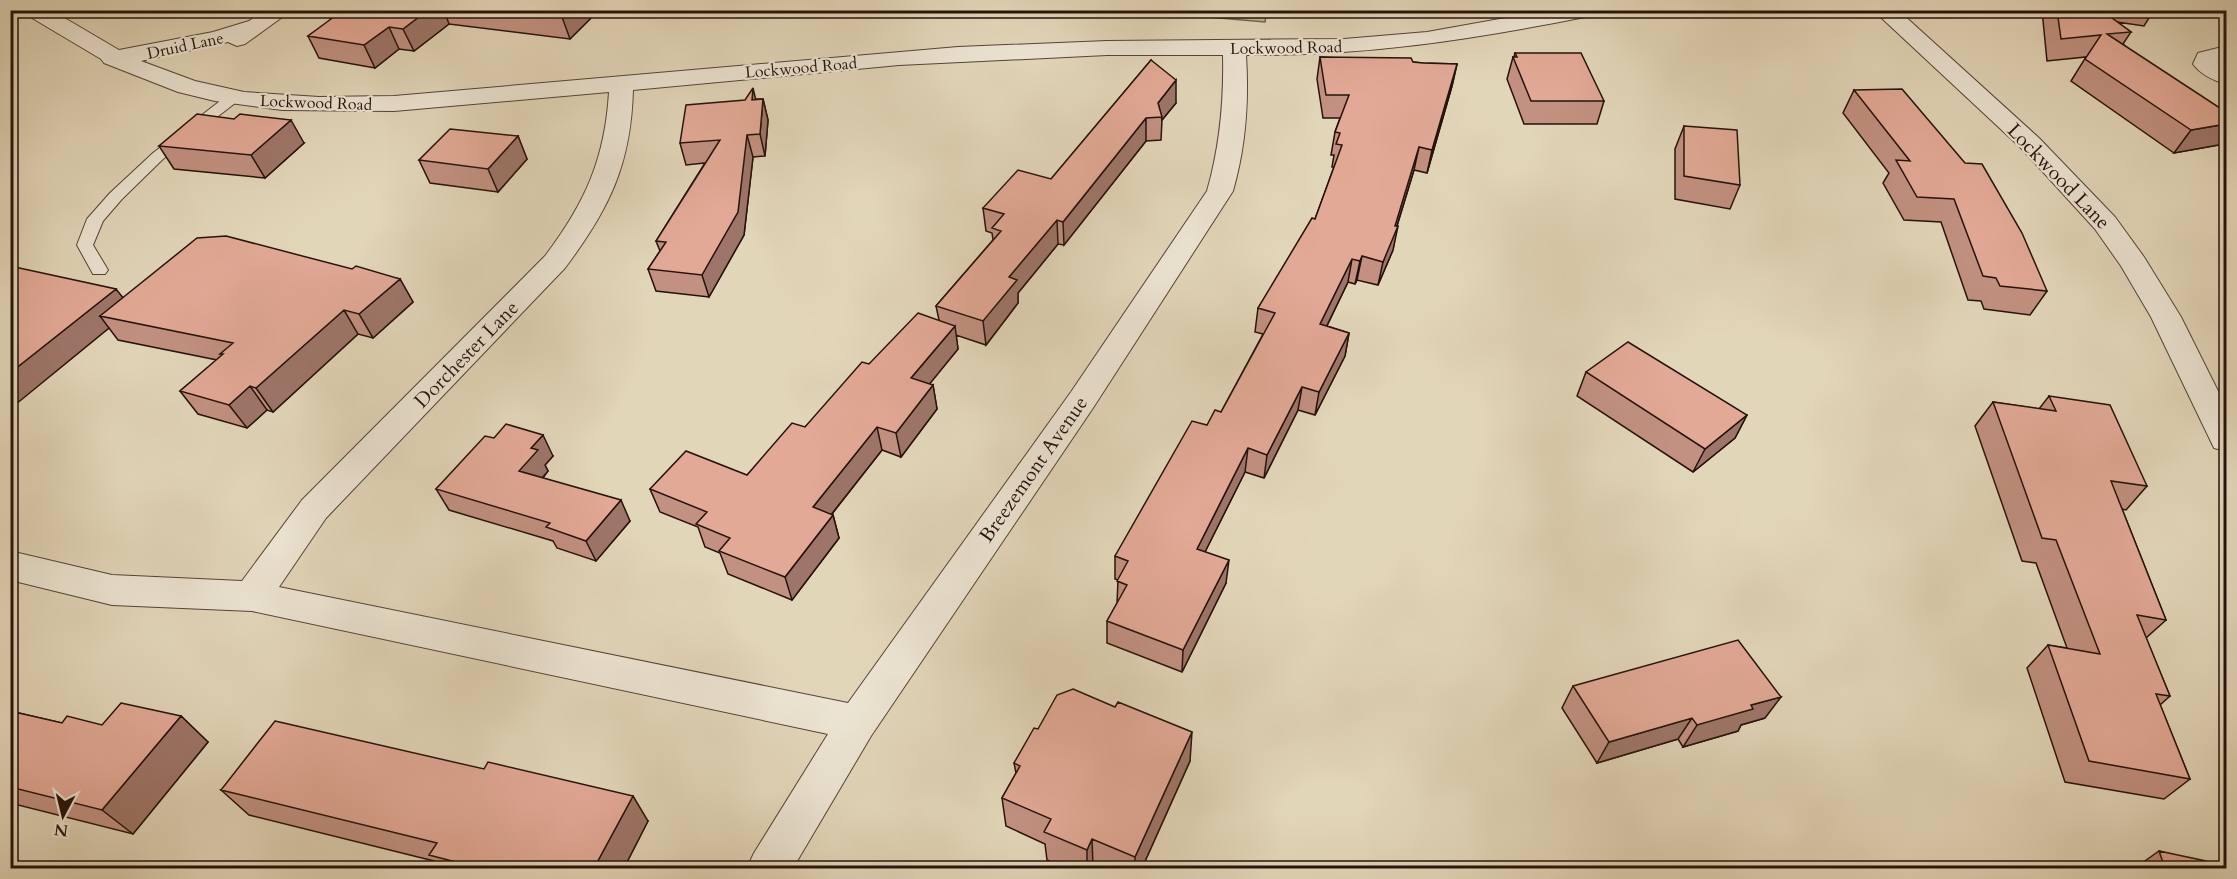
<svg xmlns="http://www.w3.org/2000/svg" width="2237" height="879" font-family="Cardo,serif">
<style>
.green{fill:#b9bc8b;stroke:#70674b;stroke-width:1.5}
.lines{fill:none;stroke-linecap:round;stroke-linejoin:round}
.lane-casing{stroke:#554336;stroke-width:2}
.street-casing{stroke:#554336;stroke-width:2}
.lane{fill:#ece4d2;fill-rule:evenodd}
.street{fill:#ece4d2;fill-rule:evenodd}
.wall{fill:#c29181;stroke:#26120b;stroke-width:1.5}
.shaded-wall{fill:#9e7669;stroke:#26120b;stroke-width:1.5}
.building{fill:#e2a996;stroke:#26120b;stroke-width:1.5}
.labels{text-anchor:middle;stroke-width:4.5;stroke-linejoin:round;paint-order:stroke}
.far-street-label{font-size:16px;fill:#26120b;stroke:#ece4d2}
.street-label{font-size:20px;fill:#26120b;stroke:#ece4d2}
</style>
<rect width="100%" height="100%" fill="#e2d6b9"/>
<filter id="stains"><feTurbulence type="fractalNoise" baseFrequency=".00333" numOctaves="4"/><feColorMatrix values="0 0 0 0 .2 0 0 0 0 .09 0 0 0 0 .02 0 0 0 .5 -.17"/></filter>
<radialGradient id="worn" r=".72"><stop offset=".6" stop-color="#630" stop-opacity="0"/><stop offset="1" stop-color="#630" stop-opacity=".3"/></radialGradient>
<!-- green -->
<path class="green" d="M1125,10H1267V11L1265,22Z"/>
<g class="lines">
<!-- lane casing -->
<g class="lane-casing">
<path id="lane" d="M234,93L241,97L239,100L163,159L122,199L103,221L93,245L108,270L105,274H93L77,245L87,219L110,193L153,153L229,94Z"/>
</g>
<!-- street casing -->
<g class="street-casing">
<path id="street" d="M24,10H51L119,50L213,32L249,21L265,10H292L245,44L237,46L228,42L141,61L195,81L244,92L319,97L394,96L958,47L1107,41L1344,39L1427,32L1549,10H1596L1593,15L1585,17C1470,40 1364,56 1246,55C1249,101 1246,146 1233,191L1093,408L871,736L793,868H747L754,853L828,734L252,611L112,605L10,580V551L112,575L242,581L302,500L545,256C585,203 605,159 609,92L394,111L282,110L215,101L178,92L104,63L101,59L27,15ZM1107,55H1223C1224,101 1220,146 1207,191L1071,392L848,703L279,587L326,518L565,268C609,209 631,165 633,90L899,65Z
M1873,10H1898L2039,138L2115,217L2144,257L2181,317L2226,407V451L2214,448L2151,317L2121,266L2095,229L2021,148Z
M2226,46V60L2218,62L2226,67V84C2214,81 2200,74 2193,64L2198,53Z"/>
</g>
<!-- lane -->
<use href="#lane" class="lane"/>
<!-- street -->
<use href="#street" class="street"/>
</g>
<!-- wall -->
<path class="wall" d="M335,10H599L570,39L449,24L414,51L399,49L375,68L319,58L308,36L331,20L329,15Z
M868,10H926L868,14Z
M2042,10H2154L2144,26L2117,22L2131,32L2123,44L2224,144L2174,153L2071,81L2086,57L2047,61Z
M1515,53L1604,101L1597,124H1524L1507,79L1513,57H1514Z
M1320,57L1413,62L1423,63L1457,64L1452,86L1427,173L1414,170L1397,226L1393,250L1378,285L1357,280L1355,284L1348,282L1327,326L1349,333L1345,356L1315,415L1298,410L1264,478L1245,472L1205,552L1226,583L1182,672L1107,643V621L1117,603L1118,580L1115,579V556L1207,425L1221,412L1263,334L1255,332L1258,308L1315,219L1334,167H1332L1334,155H1331L1335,132L1340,118H1323L1317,79Z
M1151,60L1176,103L1162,120L1161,140L1146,141L1064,245L1058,244L1018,293V303L986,345L956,335L958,349L929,384L933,385L937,409L901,457L882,450L832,514L833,515L839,538L792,600L728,574L720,553L705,547L698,527L660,512L650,489L747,475L805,427L869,364L939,320L936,306L993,240L992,233L986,231L983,208L1051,179Z
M1854,90L2047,291L2030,315L1984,309L1981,301L1968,300L1941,222L1904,220L1883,183L1889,173L1843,113Z
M756,99H763L768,120L765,156L753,157L744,235L709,297L656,291L648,269L660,251L656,241L705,163L686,165L680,143Z
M1684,126L1740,185L1730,209L1675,199V149Z
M518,136L527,159L498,192L430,183L419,160Z
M304,143L265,178L174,169L159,146Z
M10,266L123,298L352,269L400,279L413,302L373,338L358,334L273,412L267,410L247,428L198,414L180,391L217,360L118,340L109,328Z
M1586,372L1747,415L1735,438L1693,472L1577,396Z
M2049,396L2147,486L2126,510L2122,509L2166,620L2146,638L2170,696L2160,705L2190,779L2164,799L2065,782L2027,668L2048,645L2067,648L2036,563L2022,561L1975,426L1993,402L2039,409Z
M494,438L553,456L545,465L548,471L543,478L630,521L596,561L557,548L553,541L449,510L436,489Z
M1573,686L1765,718L1741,725L1738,731L1683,747L1678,739L1597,763L1562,708Z
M10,711L62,723L102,725L181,716L208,742L133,834L10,803Z
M1190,761L1142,868H1098L1093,866L1092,868H1067L1047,860L1045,844L1006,826L1002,798L1016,773L1014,763Z
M221,790L648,821L624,868H441L434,861L249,815Z
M2159,851L2208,864L2226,868H2135Z"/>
<!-- shaded-wall -->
<path class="shaded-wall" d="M428,10H444L449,24L414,51L403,29Z
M569,10H599L570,39L562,17Z
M389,27L399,49L375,68L364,45Z
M1457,64L1452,86L1427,173L1432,150Z
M1176,80V103L1162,120L1158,103Z
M753,88L758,109L752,100Z
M763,99L768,120L765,156L760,134Z
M1146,118V141L1064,245L1063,222Z
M291,120L304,143L265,178L251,155Z
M2226,124V141L2224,144L2174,153L2191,130Z
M747,135L753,157L744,235L709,297L702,275Z
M518,136L527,159L498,192L488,169Z
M1419,147L1414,170L1395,232L1398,226L1393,250L1378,285L1383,262Z
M1057,220L1058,244L1018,293V303L986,345L983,321L1009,277Z
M1362,256L1357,280L1355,284L1360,261Z
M1352,259L1348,282L1316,348L1320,324Z
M400,279L413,302L373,338L359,314Z
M116,289L132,309L100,316L109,328L10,409V373Z
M344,310L358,334L273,412L256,388Z
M955,326L958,349L915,402L911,378Z
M1349,333L1345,356L1315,415L1319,392Z
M933,385L937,409L901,457L896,433Z
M250,386L267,410L247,428L229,405Z
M1302,387L1298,410L1264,478L1267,455Z
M1747,415L1735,438L1693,472L1705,449Z
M877,427L882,450L819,530L813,507Z
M543,435L553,456L545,465L548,471L530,492L519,471L531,448Z
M1248,448L1245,472L1195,572L1197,549Z
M621,500L630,521L596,561L586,541Z
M833,515L839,538L792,600L785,577Z
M1229,560L1226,583L1182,672L1183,650Z
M1781,697L1765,718L1741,725L1738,731L1683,747L1697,725L1751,705Z
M181,716L208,742L133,834L102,810Z
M1692,718L1678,739L1597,763L1609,742Z
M1192,732L1190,761L1142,868H1135V857Z
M633,796L648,821L624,868H594Z
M1092,839L1093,866L1092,868H1087V850Z"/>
<!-- building -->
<path class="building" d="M335,10H428L403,29L389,27L364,45L308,36L335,16L329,15Z
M509,10H569L562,17Z
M2057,10H2101L2131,32L2107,34L2226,112V124L2191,130L2085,59L2101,35L2061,39Z
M1515,53H1581L1604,101H1531L1513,57H1517Z
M1320,57L1411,58L1413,62L1423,63L1457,64L1432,150L1419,147L1395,226H1398L1383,262L1362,256L1360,261L1352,259L1320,324L1349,333L1319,392L1302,387L1267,455L1248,448L1197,549L1229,560L1183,650L1107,621L1127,585L1117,581L1128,561L1115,556L1192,421L1207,425L1215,410L1221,412L1275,313L1258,308L1312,218L1315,219L1342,145L1336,144L1340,133L1335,132L1349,95H1326Z
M1151,60L1176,80L1158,103L1162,117L1146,118L1063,222L1057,220L1009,277L1017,280L983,321L936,306L1001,231L992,228L1004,214L983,208L1018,170L1051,179Z
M753,88L752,100L763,99L760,134L747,135L738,212L702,275L648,269L666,242L656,241L720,140L680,143L686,105L745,100Z
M1902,89L1965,163L1982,164L2022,233L2047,291L2000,286L1996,278L1983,276L1954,199L1917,197L1896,160L1910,161L1854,90Z
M197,114L234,119L240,114L291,120L251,155L159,146Z
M1684,126L1737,130L1740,185L1684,176Z
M450,129L518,136L488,169L419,160Z
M226,236L352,269L356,266L400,279L359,314L344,310L256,388L250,386L229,405L180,391L223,354H220L233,343L100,316L197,238Z
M10,266L116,289L10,373Z
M918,313L955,326L911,378L933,385L896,433L877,427L813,507L833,515L785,577L719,551L730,538L696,524L707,512L650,489L686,451L747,475L792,423L805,427L862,362L869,364Z
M1628,342L1747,415L1705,449L1586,372Z
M2049,396L2110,405L2147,486L2111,481L2166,620L2137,615L2170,696L2156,694L2190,779L2089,761L2048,645L2100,654L2056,540L2042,538L1993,402L2056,411Z
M506,424L543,435L531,448L538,450L519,471L621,500L586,541L546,527L550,523L436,489L485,436L494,438Z
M1738,640L1781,697L1751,705L1753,709L1697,725L1692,718L1609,742L1573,686Z
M1073,689L1115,707L1118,702L1192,732L1135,857L1092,839L1087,850L1044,832L1051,819L1002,798L1020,766L1014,763L1034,728L1038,729L1057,695Z
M121,703L181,716L102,810L10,787V711L62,723L67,716L102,725Z
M275,721L484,769L488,762L633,796L594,868H479L429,855L437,843L221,790Z
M2159,851L2206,861L2208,864L2226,868H2165Z"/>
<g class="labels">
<!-- far-street labels -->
<g class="far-street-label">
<text transform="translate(185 45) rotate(-12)" y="6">Druid Lane</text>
<text transform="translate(1286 47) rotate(-1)" y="6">Lockwood Road</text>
<text transform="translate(801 67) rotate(-5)" y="6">Lockwood Road</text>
<text transform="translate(316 102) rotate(2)" y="6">Lockwood Road</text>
</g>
<!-- street labels -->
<g class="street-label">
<text transform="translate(2059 176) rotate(46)" y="7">Lockwood Lane</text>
<text transform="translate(466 354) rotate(-46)" y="7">Dorchester Lane</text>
<text transform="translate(1033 469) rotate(-55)" y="7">Breezemont Avenue</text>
</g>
</g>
<!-- margin -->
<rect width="2237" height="879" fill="none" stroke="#e2d6b9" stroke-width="36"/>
<rect x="12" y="12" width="2213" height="855" fill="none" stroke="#26120b" stroke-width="3"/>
<rect x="18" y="18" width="2201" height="843" fill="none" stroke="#26120b" stroke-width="1.5"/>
<!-- north arrow -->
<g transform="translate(63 816) rotate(187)" stroke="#ece4d2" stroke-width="4.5" paint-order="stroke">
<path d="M0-4.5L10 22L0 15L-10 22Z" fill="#26120b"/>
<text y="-9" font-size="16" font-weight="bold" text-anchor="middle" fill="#26120b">N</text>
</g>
<rect width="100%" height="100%" filter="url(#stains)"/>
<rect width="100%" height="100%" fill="url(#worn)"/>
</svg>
